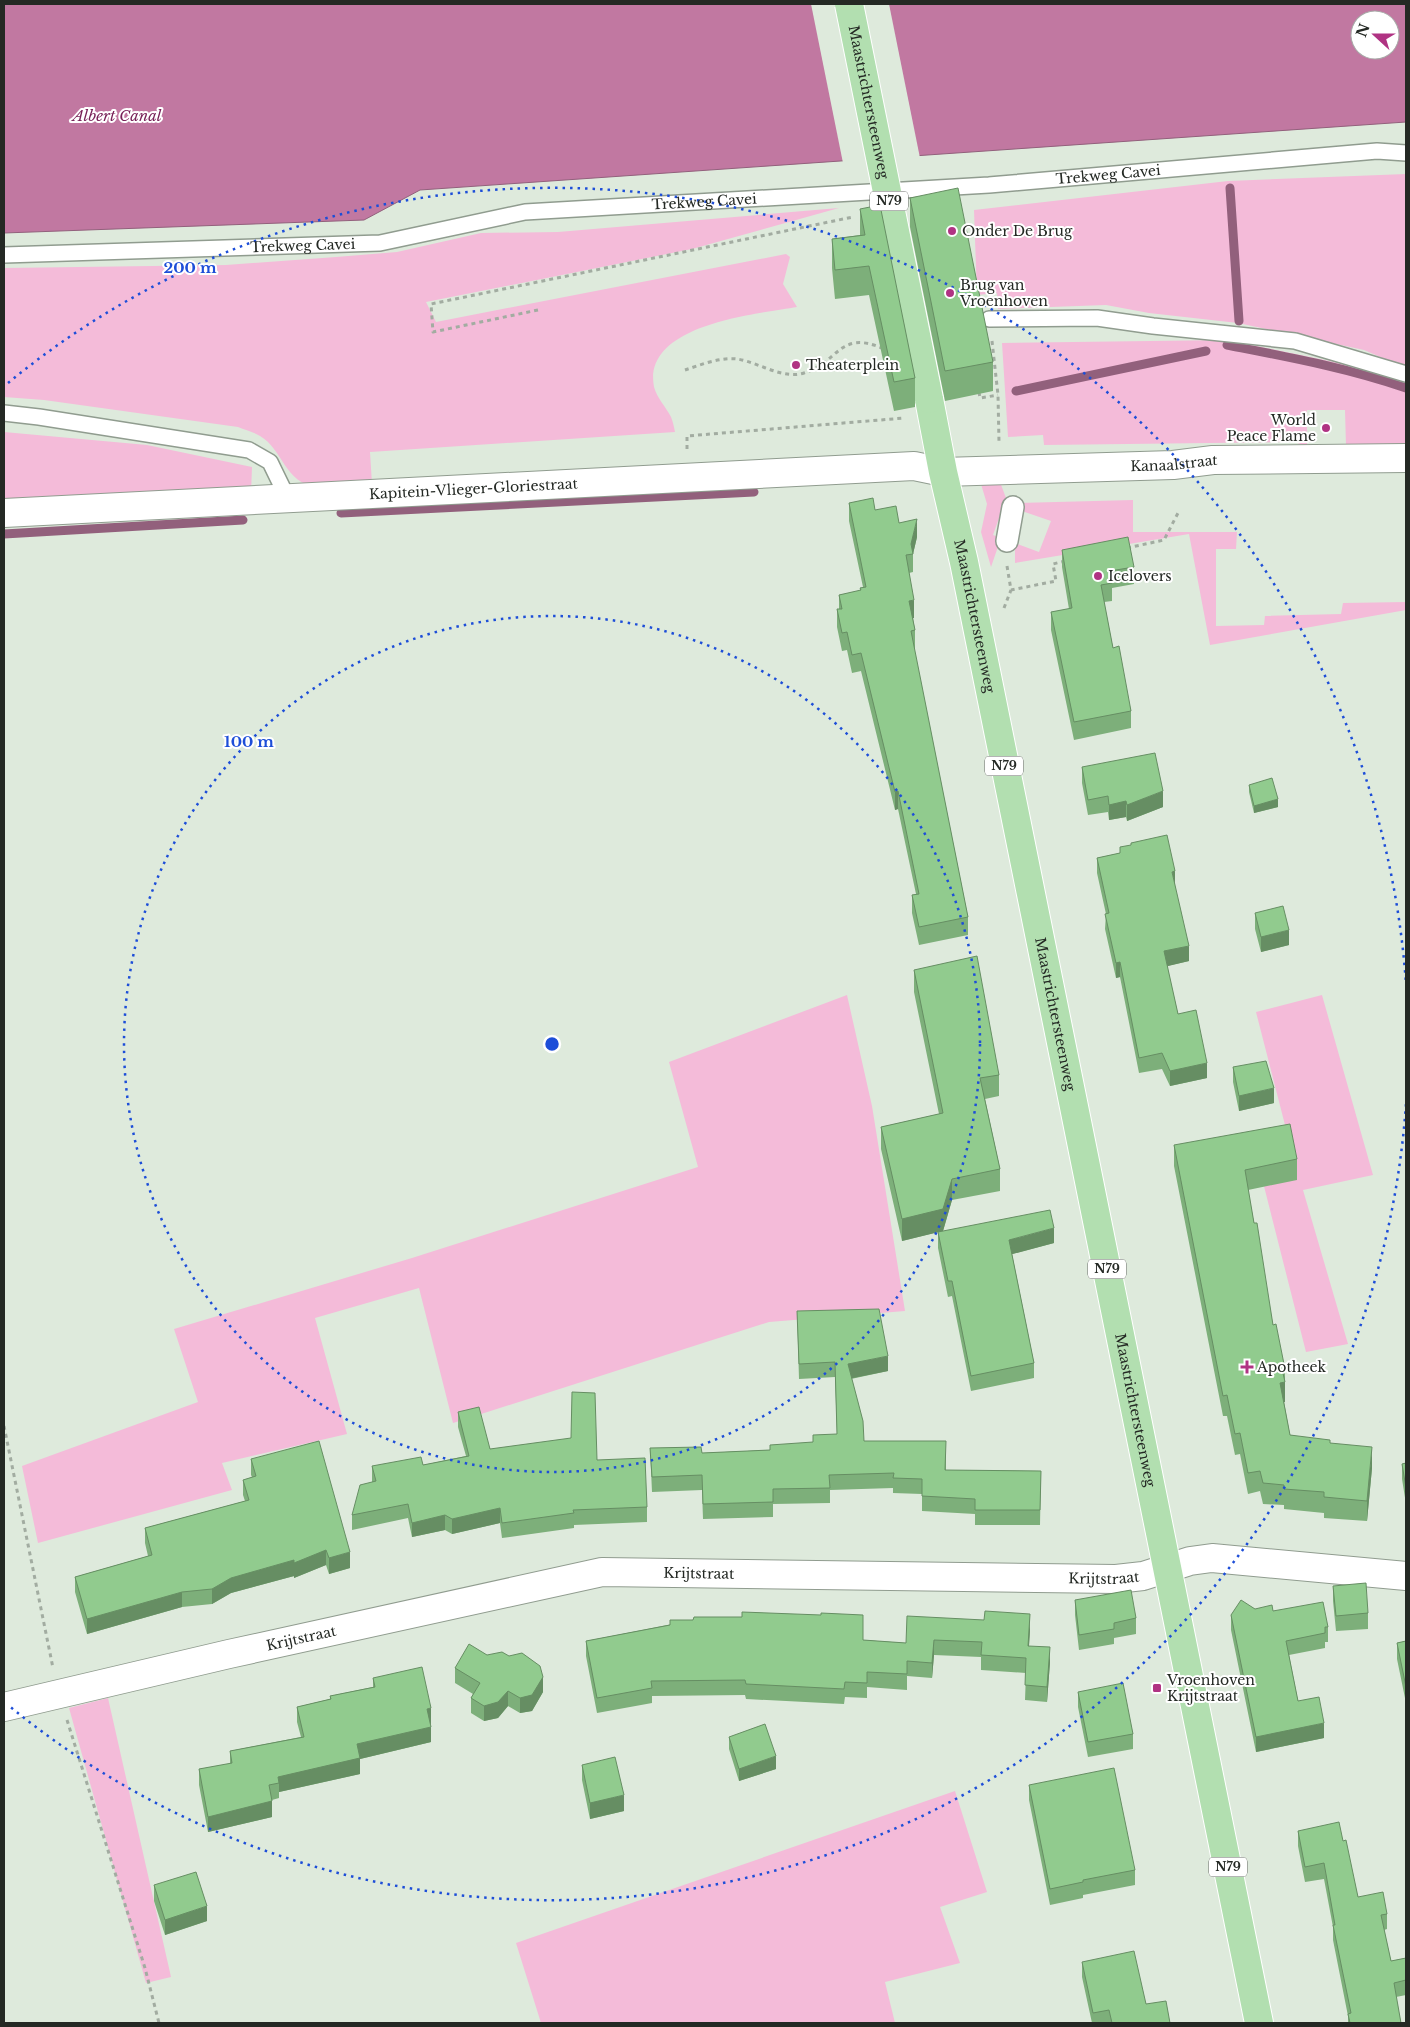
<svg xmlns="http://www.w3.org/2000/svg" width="1410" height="2027" font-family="'Libre Baskerville',serif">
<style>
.green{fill:#f4bbd9}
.water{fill:#c178a1;stroke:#92607c;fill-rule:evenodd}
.pier{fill:#deeadc}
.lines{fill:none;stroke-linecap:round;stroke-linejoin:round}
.stream{stroke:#92607c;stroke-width:9}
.service-casing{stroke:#909c8f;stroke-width:18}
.pedestrian-casing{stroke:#909c8f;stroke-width:24}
.minor-casing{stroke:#909c8f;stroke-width:30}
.primary-casing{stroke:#fff;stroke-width:30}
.path{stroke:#a2aca1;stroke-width:3;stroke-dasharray:4 4;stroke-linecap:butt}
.service{stroke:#fff;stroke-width:15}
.pedestrian{stroke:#fff;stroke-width:21}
.minor{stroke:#fff;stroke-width:28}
.primary{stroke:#b2dfb0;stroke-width:28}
.primary-bridge-casing{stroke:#fff;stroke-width:30;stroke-linecap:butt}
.primary-bridge{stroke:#b2dfb0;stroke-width:28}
.wall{fill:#7daf7a}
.shaded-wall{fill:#668e63}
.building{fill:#91cb8e;stroke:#668e63}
.ring{fill:none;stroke:#1d4ed8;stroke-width:2.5;stroke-dasharray:2.5 5}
.poi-dot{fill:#b03383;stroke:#fff;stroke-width:2}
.labels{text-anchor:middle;stroke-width:4;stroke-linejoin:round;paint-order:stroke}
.shield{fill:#fff;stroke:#666966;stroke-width:1}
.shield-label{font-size:12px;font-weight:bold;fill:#242924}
.street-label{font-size:14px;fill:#242924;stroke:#fff}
.poi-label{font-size:14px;fill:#242924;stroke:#fff;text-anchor:start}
.water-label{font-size:15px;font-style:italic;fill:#782158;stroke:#fff}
.centre{fill:#1d4ed8;stroke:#fff;stroke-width:2.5}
.ring-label{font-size:15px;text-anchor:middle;font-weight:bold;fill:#1d4ed8;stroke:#fff;stroke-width:4;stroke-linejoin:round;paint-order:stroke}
</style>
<rect width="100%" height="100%" fill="#deeadc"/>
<!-- green -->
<path class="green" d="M1406,174V368L1364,350L1238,323L1149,313L1106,305L998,309L997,293L977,295L974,210L1228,181Z
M839,208L692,249L426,302L436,322L786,254L790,257L783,284L797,307C757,314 642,324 654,387C657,398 666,407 671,417C673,422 674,427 675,432L370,452L372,484C355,485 333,489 317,487C284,483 283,449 260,436C254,432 245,430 238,427L44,400L4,397V268L226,265L336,257L397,252L481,233L558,232Z
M1227,340L1373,370L1406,381V445L1346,446L1345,410H1307V446L1294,442L1044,445L1043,435L1008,437L1002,343Z
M4,432L147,445L252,467L251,493L4,506Z
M997,474L1009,506L1004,504L993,535L1001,538L991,567L981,532L987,504L981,484Z
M1133,500V532H1237L1236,549H1216V626L1264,625L1265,616L1341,614L1343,603L1406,602V610L1210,645L1189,534L1015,563V543L1039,552L1051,521L1019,510L1018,503Z
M847,995L872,1106L905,1311L769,1322L453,1423L419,1288L315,1318L347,1434L222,1463L232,1490L38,1543L22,1466L198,1402L174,1329L412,1258L698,1167L669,1062Z
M1322,995L1373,1175L1303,1190L1348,1344L1306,1352L1251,1135L1285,1125L1256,1012Z
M108,1698L171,1977L146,1983L69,1708Z
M955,1791L987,1892L940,1907L960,1963L885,1982L895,2023H541L516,1943Z"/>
<!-- water -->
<path class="water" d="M4,4H1406V122L420,190L364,220L4,233ZM1360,20H1390V50H1360Z"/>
<!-- pier -->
<path class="pier" d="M811,4H889L920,158L843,163Z"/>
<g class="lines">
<!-- stream -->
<path class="stream" d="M1230,188L1239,321
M1227,345C1288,357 1348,368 1406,388
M1016,391L1206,351
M341,513L754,492
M4,534L243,520"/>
<!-- service casing -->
<g class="service-casing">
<g id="service">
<path id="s1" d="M4,255L380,243L525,212L989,185L1377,151L1406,153"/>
<path d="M989,319L1097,318L1153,326L1295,341L1406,374"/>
<path d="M4,413L39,417L249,450L270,462L288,499"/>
</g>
</g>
<!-- pedestrian casing -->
<g class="pedestrian-casing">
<path id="pedestrian" d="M1007,541L1013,507"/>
</g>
<!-- minor casing -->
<g class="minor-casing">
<g id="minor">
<path id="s2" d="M4,513L914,466L943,472L1173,465L1213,460L1406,458"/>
<path id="s3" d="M4,1707L229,1654L602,1572L1116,1579L1143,1576L1190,1561L1212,1558L1406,1576"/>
</g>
</g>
<!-- primary casing -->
<g class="primary-casing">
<g id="primary">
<path id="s4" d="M929,399L943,472L964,562L1259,2023"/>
</g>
</g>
<!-- path -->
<path class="path" d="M538,310L433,332L431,304L853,217
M992,341L998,395L999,442
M685,370C700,365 720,357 737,359C758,362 783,380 804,373C839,362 839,330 882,348
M979,392L980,398L998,395
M687,449V436L904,418
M1127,548L1164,540L1178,513
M1007,566L1011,590L1056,581L1053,564L1065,561
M1004,608L1011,590
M4,1426L53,1668
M67,1720L145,1968L159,2023"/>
<!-- service -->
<use href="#service" class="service"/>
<!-- pedestrian -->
<use href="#pedestrian" class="pedestrian"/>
<!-- minor -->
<use href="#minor" class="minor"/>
<!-- primary -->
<use href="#primary" class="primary"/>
<!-- primary-bridge casing -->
<g class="primary-bridge-casing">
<g id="primary-bridge">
<path id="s5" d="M849,4L929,399"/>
</g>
</g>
<!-- primary-bridge -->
<use href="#primary-bridge" class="primary-bridge"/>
</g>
<!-- wall -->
<path class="wall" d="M910,198L993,362V391L945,401L910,227Z
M860,209L915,378V407L894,411L869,295L835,299L832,268V239L860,235Z
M849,503L875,510L899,523L917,537L913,554V572L909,573L914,618H913L915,630V648L914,649L968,917V935L919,945L912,913V895L916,894L898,809L895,810L861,671L852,673L847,650L842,651L837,627V609H839V595L860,591V588L863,587L849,521Z
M1062,550L1134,567V584L1112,588V601L1104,602L1113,648L1131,711V728L1074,740L1051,630V612L1069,609L1062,567Z
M1082,767L1163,807L1127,821L1126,817L1109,820L1108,812L1088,815L1082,783Z
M1249,785L1278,807L1254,813L1249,792Z
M1120,847L1175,886L1189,961L1167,966L1178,1014L1207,1078L1170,1086L1162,1069L1139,1073L1120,977L1116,978L1105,929L1106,914L1097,873V858L1120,853Z
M1255,913L1289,945L1261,952L1255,929Z
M914,970L999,1075V1096L985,1099L1000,1169V1191L952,1200L943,1231L1054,1243L1012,1254L1034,1363V1378L971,1391L952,1296L948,1297L938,1248V1232L902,1241L881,1149V1127L939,1114L914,992Z
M1233,1067L1274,1103L1239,1111L1233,1082Z
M1174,1145L1297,1159V1180L1248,1190L1254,1223L1273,1325L1285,1369V1402H1284L1290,1435L1330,1443L1372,1468L1367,1521L1324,1518V1513L1284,1509V1505L1263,1504L1260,1491L1248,1494L1240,1454L1235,1455L1227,1416H1223L1174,1166Z
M797,1311L888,1371L851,1379L864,1441L946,1456V1470L1041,1471L1040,1525H975V1514L922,1511V1494L893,1493V1488L830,1490V1503L773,1504V1517L703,1519L702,1490L652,1492L650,1448L702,1453L770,1450L813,1442L837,1434L835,1377L799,1379Z
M458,1412L490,1449L597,1460L647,1507V1522L574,1525V1528L502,1538L500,1523L452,1534L445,1530L412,1537L408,1518L352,1530V1515L372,1482V1466L423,1465L466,1456L458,1427Z
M251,1459L350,1568L329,1574L326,1565L294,1578V1576L231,1593L212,1604L182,1607L87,1634L75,1592V1577L148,1556L145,1543V1528L245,1501L243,1495V1480L252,1477L251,1475Z
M1406,1463V1504L1402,1479V1464Z
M1333,1586L1368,1613V1629L1336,1631L1333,1601Z
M1075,1600L1136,1618V1634L1114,1638V1644L1079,1650L1075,1615Z
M1255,1609L1273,1611L1328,1627V1642H1325V1648L1289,1655L1298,1701L1324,1738L1256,1752L1231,1630V1615Z
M693,1620L863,1640L906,1643L1030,1629L1029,1646L1050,1662L1047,1702L1025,1700L1026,1673L981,1670V1657L934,1655L932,1678L907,1676V1690L867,1687V1698L845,1697L844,1704L746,1699L745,1695L652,1696V1703L597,1713L586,1656V1641Z
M1406,1641V1703L1397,1659V1643Z
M455,1668L543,1692L532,1711L520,1713L508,1706L498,1718L484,1721L471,1713V1698L473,1694L455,1683Z
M373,1678L431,1724H430L431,1742L360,1759V1774L279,1792V1798L272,1800V1817L208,1832L199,1785V1769L230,1764V1751L301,1737L297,1722V1707L330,1699V1696L373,1687Z
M1078,1692L1133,1734V1749L1088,1757L1078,1707Z
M729,1737L776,1769L739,1781L729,1749Z
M582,1765L624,1811L590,1819L582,1780Z
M1029,1785L1135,1870V1885L1083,1895V1898L1050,1905L1029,1800Z
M1298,1831L1343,1841L1358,1897L1387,1914V1929L1384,1930L1391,1961L1406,1958V1995L1396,1997L1401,2023H1348V2016L1333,1940V1927L1324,1879L1305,1882L1298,1846Z
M154,1885L207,1921L165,1935L154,1901Z
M1082,1962L1146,2004L1170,2023H1092L1082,1977Z"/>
<!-- shaded-wall -->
<path class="shaded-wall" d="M917,519V537L913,554L911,544Z
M914,600V618L909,619V601Z
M898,791V809L895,810V792Z
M1163,791V807L1127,821V805Z
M1278,799V807L1254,813V806Z
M1126,801V817L1109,820V805Z
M1175,871V887L1172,872Z
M1289,930V945L1261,952V937Z
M1189,946V961L1164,967V951Z
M1120,962V977L1116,978V963Z
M1207,1063V1078L1170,1086V1071Z
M1274,1088V1103L1239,1111V1096Z
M952,1179V1200L943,1231L902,1241V1219Z
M1054,1228V1243L1009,1255V1240Z
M888,1356V1371L848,1379V1364Z
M1285,1382V1402L1280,1403V1383Z
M1372,1447V1468L1367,1521V1501Z
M500,1508V1523L452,1534V1519Z
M445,1515V1530L412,1537V1523Z
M326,1550V1565L294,1578V1563Z
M350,1552V1568L329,1574V1558Z
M294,1560V1576L231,1593L212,1604V1589L231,1578Z
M182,1592V1607L87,1634V1619Z
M1030,1614V1629L1028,1661V1646Z
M934,1640V1655L932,1678V1663Z
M1050,1647V1662L1047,1702V1687Z
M543,1677V1692L532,1711L520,1713V1698Z
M508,1691V1706L498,1718L484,1721V1706Z
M431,1708V1724L427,1725V1709Z
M1324,1723V1738L1256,1752V1737Z
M431,1727V1742L360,1759V1774L279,1792V1783L278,1777L357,1744Z
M776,1756V1769L739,1781V1769Z
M624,1795V1811L590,1819V1803Z
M272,1801V1817L208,1832V1817Z
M207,1906V1921L165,1935V1920Z"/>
<!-- building -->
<path class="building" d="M958,188L993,362L945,371L910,198Z
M880,205L915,378L894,382L869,266L835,270L832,239L865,235L860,209Z
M873,498L875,510L896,506L899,523L917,519L911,544L913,554L906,555L914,600L909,601L915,630L911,631L968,917L919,927L912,895L919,894L898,791L895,792L861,653L852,655L847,632L842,633L837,609H842L839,595L861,590L860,588L866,587L849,503Z
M1128,537L1134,567L1110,571L1112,583L1101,585L1113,648L1119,646L1131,711L1074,722L1051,612L1072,608L1062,550Z
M1155,753L1163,791L1127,805L1126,801L1109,805L1108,796L1088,800L1082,767Z
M1272,778L1278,799L1254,806L1249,785Z
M1167,835L1175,871L1172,872L1189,946L1164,951L1178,1014L1196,1010L1207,1063L1170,1071L1162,1053L1139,1058L1120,962L1116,963L1105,914L1109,913L1097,858L1120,853V847L1131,845V843Z
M1283,906L1289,930L1261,937L1255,913Z
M977,956L999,1075L980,1078L1000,1169L952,1179L943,1209L902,1219L881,1127L943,1113L914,970Z
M1266,1061L1274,1088L1239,1096L1233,1067Z
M1290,1124L1297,1159L1245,1170L1254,1223H1257L1273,1325L1276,1324L1285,1369H1282L1285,1382L1280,1383L1290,1435L1330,1440V1443L1372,1447L1367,1501L1324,1497V1492L1284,1489V1485L1263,1483L1260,1471L1248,1473L1240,1433L1235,1434L1227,1395L1223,1396L1174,1145Z
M1050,1210L1054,1228L1009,1240L1034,1363L971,1376L952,1281H948L938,1232Z
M879,1309L888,1356L848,1364L863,1421L864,1441H946L945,1470L1041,1471L1040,1510H975V1499L922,1496V1479L893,1478L894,1473L829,1475L830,1488L773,1489V1502L703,1504L702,1475L652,1477L650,1448L701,1447L702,1453L770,1450V1445L813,1442V1435L837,1434L835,1362L799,1364L797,1311Z
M572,1392L595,1393L597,1460L645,1458L647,1507L573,1510L574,1513L502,1523L500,1508L452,1519L445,1515L412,1523L408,1504L352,1515L360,1485L376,1481L372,1466L421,1457L423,1465L469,1456L458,1412L479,1407L490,1449L571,1438Z
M319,1441L350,1552L329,1558L326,1550L294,1563V1560L231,1578L212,1589L182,1592L87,1619L75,1577L152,1555L145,1528L249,1500L243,1480L256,1476L251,1459Z
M1406,1463V1488L1402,1464Z
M1366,1583L1368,1613L1336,1616L1333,1586Z
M1131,1590L1136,1618L1114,1623V1629L1079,1635L1075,1600Z
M1241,1600L1255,1609L1272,1605L1273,1611L1323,1602L1328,1627H1325V1633L1286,1641L1298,1701L1319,1697L1324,1723L1256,1737L1231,1615Z
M985,1611L1030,1614L1028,1646L1050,1647L1047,1687L1025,1685L1026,1658L981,1655L982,1642L934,1640L932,1663L907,1661V1674L867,1672V1683L845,1682L844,1689L746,1684L745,1680L651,1681L652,1688L597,1698L586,1641L670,1625V1620H693L694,1617H742V1612L821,1615V1613L863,1615V1640L906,1643L907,1616L984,1620Z
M1406,1641V1687L1397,1643Z
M469,1644L487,1655L502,1652L509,1656L522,1653L540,1666L543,1677L532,1695L520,1698L508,1691L498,1702L484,1706L471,1698L480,1683L455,1668Z
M422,1667L431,1708L427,1709L431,1727L357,1744L360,1758L278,1777L279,1783L269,1785L272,1801L208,1817L199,1769L232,1763L230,1751L304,1737L297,1707L331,1699L330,1696L375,1687L373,1678Z
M1123,1683L1133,1734L1088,1742L1078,1692Z
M765,1724L776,1756L739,1769L729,1737Z
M615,1757L624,1795L590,1803L582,1765Z
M1114,1768L1135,1870L1083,1880V1882L1050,1889L1029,1785Z
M1339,1822L1343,1841L1346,1840L1358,1897L1383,1892L1387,1914L1381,1915L1391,1961L1406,1958V1980L1394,1983L1401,2023H1350L1348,2014L1351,2013L1333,1925H1335L1324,1863L1305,1867L1298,1831Z
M196,1872L207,1906L165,1920L154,1885Z
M1134,1951L1146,2004L1166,2001L1170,2023H1112L1109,2010L1093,2013L1082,1962Z"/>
<!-- distance rings -->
<g class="ring">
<circle cx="552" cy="1044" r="428"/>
<path d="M1406 1104A856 856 0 0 1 8 1705M8 383A856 856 0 0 1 1406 984"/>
</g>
<!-- markers -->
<g class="poi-dot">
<circle cx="952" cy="231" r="5"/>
<circle cx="950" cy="293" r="5"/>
<circle cx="796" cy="365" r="5"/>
<circle cx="1326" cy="428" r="5"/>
<circle cx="1098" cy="576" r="5"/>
<path d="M1244.5 1359.5h5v5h5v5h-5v5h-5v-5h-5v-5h5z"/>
<rect x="1152" y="1683" width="10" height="10" rx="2.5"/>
</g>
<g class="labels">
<!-- shield labels -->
<g class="shield">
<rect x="870" y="191.5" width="38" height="19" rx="4"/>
<rect x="985" y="756.5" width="38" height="19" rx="4"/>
<rect x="1088" y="1259.5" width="38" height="19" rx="4"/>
<rect x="1209" y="1857.5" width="38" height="19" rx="4"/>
</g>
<g class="shield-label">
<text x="889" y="205">N79</text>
<text x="1004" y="770">N79</text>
<text x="1107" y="1273">N79</text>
<text x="1228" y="1871">N79</text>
</g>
<!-- street labels -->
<g class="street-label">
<text dy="5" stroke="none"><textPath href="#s5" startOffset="100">Maastrichtersteenweg</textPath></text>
<text dy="5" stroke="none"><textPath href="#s1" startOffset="1109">Trekweg Cavei</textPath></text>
<text dy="5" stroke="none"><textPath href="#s1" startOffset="704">Trekweg Cavei</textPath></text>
<text dy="5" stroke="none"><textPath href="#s1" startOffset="299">Trekweg Cavei</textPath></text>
<text dy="5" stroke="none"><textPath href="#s2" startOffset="1172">Kanaalstraat</textPath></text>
<text dy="5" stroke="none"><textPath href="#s2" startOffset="470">Kapitein-Vlieger-Gloriestraat</textPath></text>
<text dy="5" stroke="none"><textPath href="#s4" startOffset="222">Maastrichtersteenweg</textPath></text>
<text dy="5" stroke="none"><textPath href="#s4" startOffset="628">Maastrichtersteenweg</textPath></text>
<text dy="5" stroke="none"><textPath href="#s4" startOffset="1032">Maastrichtersteenweg</textPath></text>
<text dy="5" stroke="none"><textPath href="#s3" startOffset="710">Krijtstraat</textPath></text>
<text dy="5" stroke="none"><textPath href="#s3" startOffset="1115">Krijtstraat</textPath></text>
<text dy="5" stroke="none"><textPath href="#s3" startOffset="305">Krijtstraat</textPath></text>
</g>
<!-- poi labels -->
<g class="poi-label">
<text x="962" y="236">Onder De Brug</text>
<text x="960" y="290">Brug van<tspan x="960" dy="16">Vroenhoven</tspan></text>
<text x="806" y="370">Theaterplein</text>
<text x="1316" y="425" text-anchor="end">World<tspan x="1316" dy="16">Peace Flame</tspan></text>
<text x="1108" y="581">Icelovers</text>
<text x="1257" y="1372">Apotheek</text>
<text x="1167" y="1685">Vroenhoven<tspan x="1167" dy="16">Krijtstraat</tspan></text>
</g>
<!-- water labels -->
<g class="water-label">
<text x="117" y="121">Albert Canal</text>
</g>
</g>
<circle cx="552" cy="1044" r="8" class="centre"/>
<g class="ring-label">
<text x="190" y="273">200 m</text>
<text x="249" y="747">100 m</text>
</g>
<!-- border -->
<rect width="1410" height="2027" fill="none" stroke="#242924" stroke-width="10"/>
<!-- north arrow -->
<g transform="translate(1375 35) rotate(291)"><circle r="24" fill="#ffffff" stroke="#a7a9a7"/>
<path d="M0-4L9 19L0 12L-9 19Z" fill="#b03383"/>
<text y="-8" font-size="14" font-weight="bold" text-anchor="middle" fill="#242924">N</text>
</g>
</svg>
